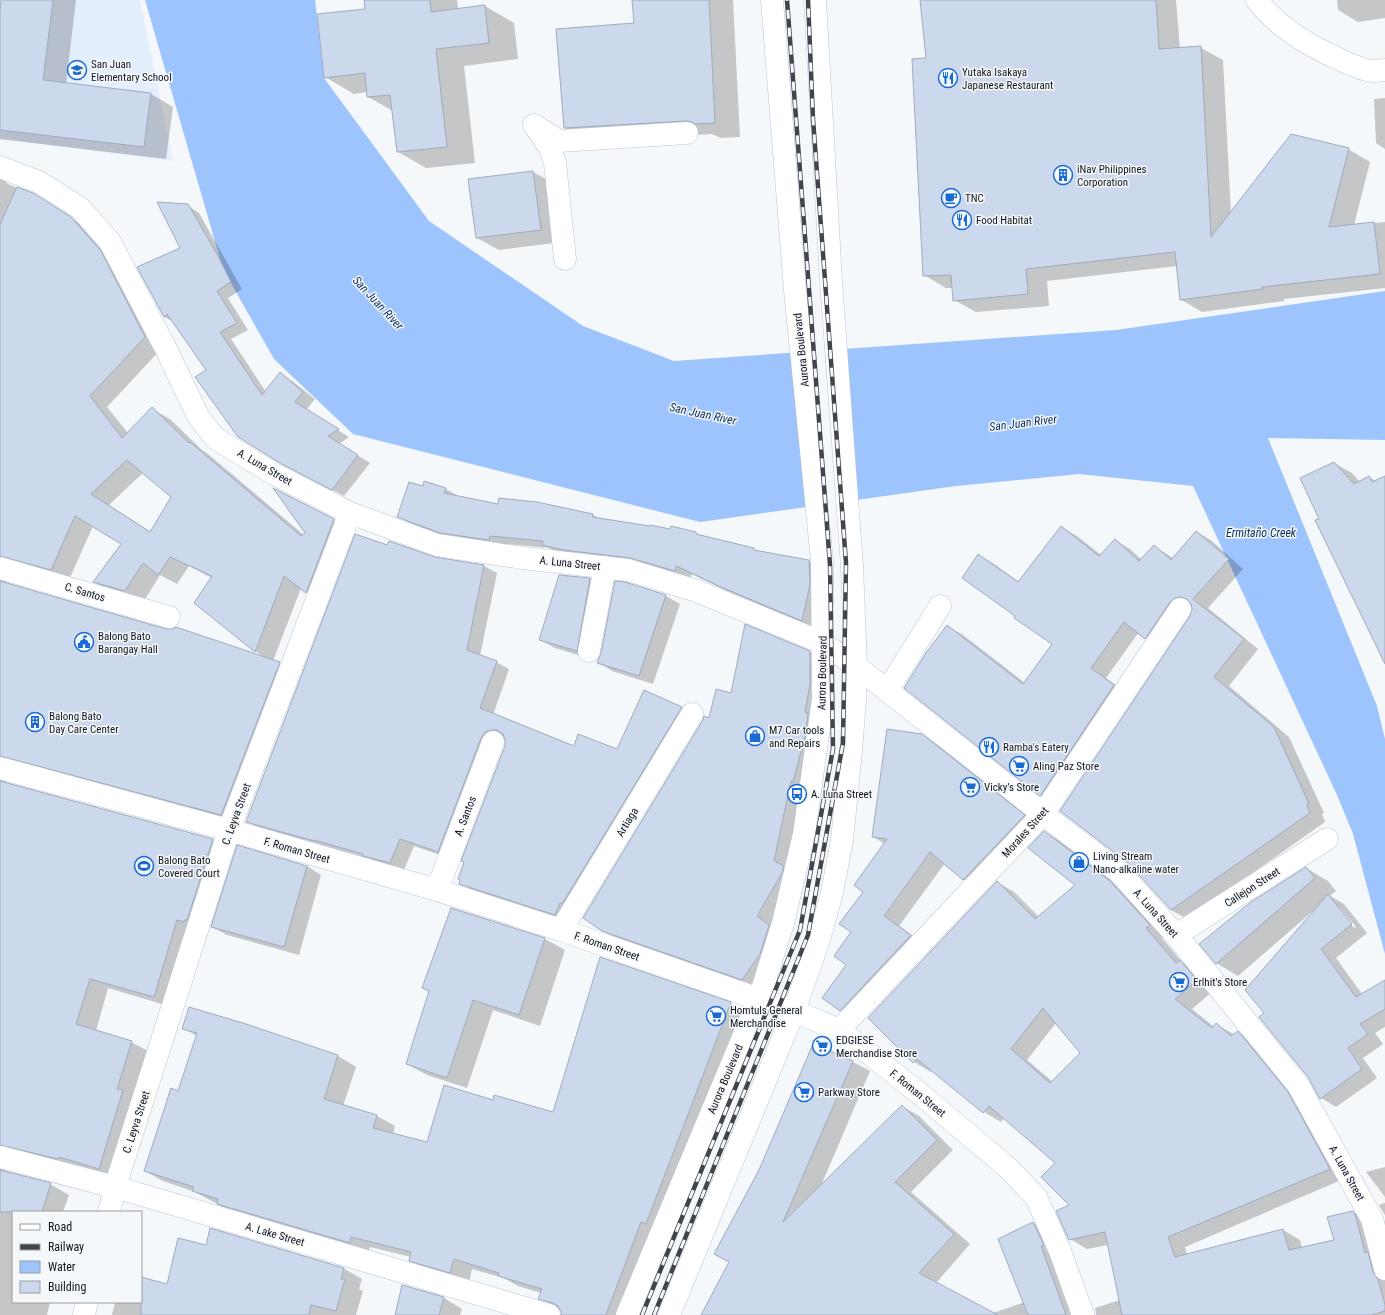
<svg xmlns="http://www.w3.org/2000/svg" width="1385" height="1315" font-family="'Roboto Condensed',sans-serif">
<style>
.built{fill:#e4effe}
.water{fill:#9dc4fd}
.pier{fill:#f5f8fb}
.shadow{fill:#0003;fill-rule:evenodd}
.building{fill:#ccd9ec;stroke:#9fabbe;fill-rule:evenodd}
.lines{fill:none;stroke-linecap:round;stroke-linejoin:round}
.minor-casing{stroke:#b8c5d7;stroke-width:23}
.major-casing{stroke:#b8c5d7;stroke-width:23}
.minor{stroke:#fff;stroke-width:22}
.major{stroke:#fff;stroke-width:22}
.rail-casing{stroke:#41444a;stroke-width:4.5}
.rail{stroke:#f5f8fb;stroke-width:3;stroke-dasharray:9;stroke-linecap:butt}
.labels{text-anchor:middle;stroke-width:3;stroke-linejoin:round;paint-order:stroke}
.poi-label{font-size:11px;fill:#11151b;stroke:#f5f8fb;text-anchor:start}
.street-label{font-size:11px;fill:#11151b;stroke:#f5f8fb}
.water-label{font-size:12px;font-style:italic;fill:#0a2e5f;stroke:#f5f8fb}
</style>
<rect width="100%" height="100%" fill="#f5f8fb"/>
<!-- built -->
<path class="built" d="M0,0H140L173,161L0,139Z"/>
<!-- water -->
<path class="water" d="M145,0H315L324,78L429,221L583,326L674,361L1116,330L1385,291V440L1268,438L1377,706L1385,739V954L1353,834L1337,795L1193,486L1079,474L956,486L700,522L353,434L274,359L223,269Z"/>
<!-- pier -->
<path class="pier" d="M834,348L846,504L821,507L809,349Z"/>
<!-- shadow -->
<path class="shadow" d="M2,0H76L66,84L151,94L173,107L166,159L0,139V19Z
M365,0H457L458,9L485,6L514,23L518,59L464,66L475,163L426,168L398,152L393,111L368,97V92L354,94L325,77L366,10Z
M633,0H733L740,137L721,138L712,134L590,142L565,128L635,24Z
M921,0H1176L1180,49L1201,48L1223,60L1231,213L1348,149L1370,162L1354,225L1385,222V288L1284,299V301L1202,312L1180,299L1177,266L1047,281L1049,306L976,312L954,300L953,288H946L924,275L927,59Z
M1337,0H1385V18L1358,22L1338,10Z
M1385,98V149L1376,143L1374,99Z
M533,172L555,184L562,242L499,250L477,238L469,180Z
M0,178L6,182L8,184L33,194L89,229L163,347L107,407L128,433L152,409L170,419L202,450L208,454L304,535L306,533L276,490L352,530L324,603L301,588L273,661L297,674L240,825L6,775V783L213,840L231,850L172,1007L108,988L96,1031L131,1042L150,1052L117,1179L6,1164V1172L50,1184L69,1195L63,1212H13V1302H50L47,1315H0ZM144,472L172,496L151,532L109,505ZM93,526L123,544L94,582L112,592L144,601L160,575L177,584L189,566L212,578L255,651L268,659L7,584L6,575L69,580Z
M187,205L199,213L242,289L228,298L248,330L231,339L266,392L280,374L292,381L315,399L306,410L349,437L339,444L370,463L344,496L293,470L208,370L174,322L164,317L181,249Z
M1334,463L1352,473L1360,482L1369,477L1376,481L1385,477V640L1320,519Z
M423,487L446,489L460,497L499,505L593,515L601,519L671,530V527L696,533L703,537L753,549L757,551L809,561L824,570L817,629L737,596L692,574L690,579L559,554L549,548L505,544L504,548L456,541L413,525L398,516Z
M1061,527L1077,536L1101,555L1115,540L1130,549L1142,560L1154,546L1173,558L1197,532L1212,541L1243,569L1208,608L1258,649L1229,686L1289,737L1324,813L1322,814L1325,822L1187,919L1171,910L1193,606L1185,611L1161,647L1139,632L1106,678L1129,694L1056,804L1041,795L947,626L963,635L1025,683L1053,644L1016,616L979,555L994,564L1019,582Z
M388,546L435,558L484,566L497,573L480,656L496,662L509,669L493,715L574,748L618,750L645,691L682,708L695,715L569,922L473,891L460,883L506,747L505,737L499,739L452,859L414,846L404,870L377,863L370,859L328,847L327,848L260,829L247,821Z
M560,576L590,579L604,588L591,659L555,648L540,640Z
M625,583L666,596L680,604L653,684L612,671L598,662L602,654Z
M810,652L826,662L821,745L759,989L619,940L602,930L710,720L732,694Z
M922,735L938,745L1040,825L980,889L964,880L945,863L899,926L926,945L857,1019L841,1010L852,932L864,891L885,844L873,837Z
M1045,832L1062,842L1128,892L1167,935L1162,938L1183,963L1197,971L1213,991L1192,1009L1214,1027L1216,1024L1235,1035L1238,1033L1256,1042L1305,1103L1346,1178L1185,1247L1187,1255L1283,1230L1300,1240L1302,1248L1335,1241L1353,1212L1370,1222L1385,1264V1315H1096L1095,1308L1120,1300L1108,1245L1087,1249L1070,1239L1071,1205L1056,1163L1004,1118L1001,1122L984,1112L932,1070L931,1072L914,1062L997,882L1014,892L1039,917L1077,885ZM1185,968L1189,970L1201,984L1199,985ZM1056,1023L1081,1053L1053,1082L1027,1060Z
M307,866L321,875L299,955L227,935L212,927Z
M1306,868L1328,881L1336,891L1330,896L1344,904L1367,933L1336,958L1362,994L1385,987V1027L1375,1033L1383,1044L1363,1058L1377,1078L1336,1107L1321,1098L1309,1077L1265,1013L1315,911L1314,910L1238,976L1216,963ZM1340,908L1356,927L1354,928L1339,909Z
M545,939L565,950L540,1026L493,1010L467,1088L427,1075L407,1064L430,992L423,988Z
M730,1003L749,1014L628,1315H562L561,1310L539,1298L541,1293L518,1286L504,1278L472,1269L469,1283L428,1271L410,1260L411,1257L370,1247L368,1253L236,1214L195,1192L163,1181L145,1171L179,1092L197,1036L183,1028L243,1024L338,1056L356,1067L343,1106L377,1116L395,1126L393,1134L427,1143L493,1101L553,1114Z
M814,1045L853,1062L870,1071L820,1188L902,1106L919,1116L953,1150L911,1192L970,1244L936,1283L993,1313L1025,1302L1033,1223L1050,1233L1079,1315H702L730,1262L760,1170Z
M1385,1167V1197L1366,1172Z
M1385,1203V1215L1379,1205Z
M207,1246L343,1268L362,1279L359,1289L363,1291L356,1315H112L115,1302H141V1279L167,1285Z
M444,1298L462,1309L460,1315H396Z"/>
<!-- building -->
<path class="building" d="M1,0H53L43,80L151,93L144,147L0,130V11Z
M364,0H430L431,12L485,5L489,43L436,49L447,147L397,152L390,95L367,97L365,73L324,78L317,14L365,9Z
M632,0H709L715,123L695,124L692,122L686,121L564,128L556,29L634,23Z
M920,0H1156L1159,49L1201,46L1211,237L1291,134L1349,148L1329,227L1374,222L1380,274L1262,287L1263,289L1180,300L1175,252L1026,269L1028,294L953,301L951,275L923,276L912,59L926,58Z
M533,171L541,230L476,238L468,179Z
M17,187L33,193L71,217L101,251L145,337L90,396L122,438L152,407L189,443L190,442L301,536L305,533L273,488L334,519L306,593L284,576L255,652L194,603L212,576L170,557L158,575L143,563L125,591L93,582L121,544L75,516L51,570L0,556V224ZM127,460L171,497L150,532L91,494Z
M157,202L188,204L217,254L231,282L217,291L237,323L220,332L262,395L280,372L303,392L295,402L339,429L328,436L358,455L332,490L280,463L238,437L195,377L206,370L167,314L164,317L137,267L180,248Z
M1334,462L1354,484L1369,476L1372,482L1385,476V664L1315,520L1319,519L1300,478Z
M424,481L446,488L444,493L498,504L499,498L537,502L593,514L592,517L650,526V525L670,529L671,526L696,532V534L754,548V550L809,560L810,584L802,621L721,587L676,566L675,571L630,558L564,550L542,545L543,541L490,536L489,540L440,533L397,517L409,482L423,486Z
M1061,526L1099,556L1115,539L1139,561L1154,545L1171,560L1196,531L1229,559L1193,599L1244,639L1214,677L1274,727L1309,804L1307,805L1310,813L1171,910L1127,862L1060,811L1190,616L1192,609L1191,604L1187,599L1180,597L1175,598L1170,602L1145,639L1124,622L1091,668L1114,685L1040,796L904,688L926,653L947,625L1023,684L1052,644L1014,618L1015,616L962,578L978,554L1018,582Z
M355,534L387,545L389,541L435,557L484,565L467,650L497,661L480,708L574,746L578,734L617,749L644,690L682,707L562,904L560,903L555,915L459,884L460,880L458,879L464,862L461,861L505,746V740L503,734L497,730H491L485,732L481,738L438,852L400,839L390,863L363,856V854L314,840V841L246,822Z
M559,575L590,578L577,651L539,640Z
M0,581L166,629H172L176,627L280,662L221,815L0,756Z
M615,581L625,582L666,595L639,676L597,663L601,653Z
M745,624L810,651V684L805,712L808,713L805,736L793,782L791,781L774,861L784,866L782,873L757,916L769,925L760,954L742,980L602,931L583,918L703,720L704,716L709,718L716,689L731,693Z
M887,729L922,734L1025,815L963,880L930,852L884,916L911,935L840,1011L822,998L846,965L834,956L851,932L839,924L863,892L854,885L887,839L872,837Z
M0,781L213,839L187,920H184V922L177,920L154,997L90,979L76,1024L132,1041L117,1089L123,1090L99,1169L59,1157L58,1159L0,1145Z
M1044,831L1110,881L1150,925L1146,928L1176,963L1180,960L1197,980L1175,999L1212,1028L1216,1023L1231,1036L1238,1031L1288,1092L1330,1169L1168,1237L1175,1257L1283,1229L1289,1250L1334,1240L1327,1217L1353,1211L1356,1217L1365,1253L1368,1252L1373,1272L1378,1279L1385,1305V1311L1372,1315H1122L1105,1232L1069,1240L1056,1211L1069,1205L1041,1177L1055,1163L989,1106L983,1113L917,1059L913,1063L868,1018L997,881L1035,919L1075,885L1028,848ZM1043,1008L1080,1053L1050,1083L1011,1049Z
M237,845L307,866L284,947L211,927Z
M1306,867L1315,878L1216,964L1199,944L1251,902Z
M1328,894L1352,924L1321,949L1356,997L1385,980V1009L1360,1024L1368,1034L1348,1048L1362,1069L1320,1099L1308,1077L1259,1017L1264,1013L1245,990Z
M451,908L545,938L519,1015L473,1000L447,1078L406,1064L429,991L422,988Z
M600,957L731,1002L646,1224L641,1222L606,1315H561V1312L558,1306L553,1303L538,1299L542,1289L498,1276L499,1273L454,1259L450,1273L409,1261L411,1252L351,1237L350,1243L217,1204L218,1199L192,1191L194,1187L144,1171L171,1088L178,1091L197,1033L182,1029L189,1007L243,1023L338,1055L324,1099L377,1115L373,1128L427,1142L444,1085L493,1100L494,1095L553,1112Z
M813,1044L853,1061L783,1222L902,1105L937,1140L895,1182L954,1234L919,1273L998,1315H701L729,1262L714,1254L759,1170Z
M0,1170L51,1183L42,1212H0Z
M1033,1222L1044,1245L1041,1246L1066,1315H1028L998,1239Z
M210,1228L344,1268L341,1279H345L336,1311L311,1305L309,1315H141V1277L167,1284L178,1238L206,1245Z
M402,1285L444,1297L439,1315H395Z"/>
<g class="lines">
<!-- minor casing -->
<g class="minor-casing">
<path id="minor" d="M1257,0C1278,28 1309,46 1341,60C1351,65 1362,70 1373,71C1377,71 1381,70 1385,70
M534,125L559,141L687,133
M537,129L549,147L555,163L565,259
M0,167L39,182L80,208L110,242L167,351L198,416L216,439L274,474L350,513L437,545L523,558L628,570L697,591L823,643L856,666L1043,814L1119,872L1176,935L1298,1085L1372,1219L1385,1269
M0,568L169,617
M589,651L605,567
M887,691L940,606
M0,768L229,830L437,890L561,930L759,999L794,1011L839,1030L919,1093L1007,1167L1036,1197L1060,1251L1083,1315
M437,890L493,742
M561,930L692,714
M1176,935L1327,839
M839,1030L1043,814L1180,609
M0,1157L115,1187L549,1315
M109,1212L115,1187L229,830L350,513
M84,1315L87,1302"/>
</g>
<!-- major casing -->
<g class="major-casing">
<path id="major" d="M627,1315L759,999L783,923L804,834L823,699L822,561L795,290L772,0
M669,1315L794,1011L818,943L832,893L842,840L851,751L855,700L856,666L852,566L831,281L815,0"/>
</g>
<!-- minor -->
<use href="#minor" class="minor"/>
<!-- major -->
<use href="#major" class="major"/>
<!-- rail casing -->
<g class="rail-casing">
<path id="rail" d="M642,1315L800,930L833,749L830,565L787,0
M654,1315L808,935L843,743L846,563L813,119L808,0"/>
</g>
<!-- rail -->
<use href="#rail" class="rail"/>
</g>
<!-- icons -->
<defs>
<g id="school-ring" transform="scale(1)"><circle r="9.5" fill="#f5f8fb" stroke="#1a6ad4" stroke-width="1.5"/><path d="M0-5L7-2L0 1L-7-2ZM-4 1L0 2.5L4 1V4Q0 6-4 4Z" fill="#1a6ad4"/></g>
<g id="restaurant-ring" transform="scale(1)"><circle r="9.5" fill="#f5f8fb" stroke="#1a6ad4" stroke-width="1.5"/><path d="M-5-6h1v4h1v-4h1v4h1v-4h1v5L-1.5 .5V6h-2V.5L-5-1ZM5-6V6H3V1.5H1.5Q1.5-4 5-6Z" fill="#1a6ad4"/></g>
<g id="building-ring" transform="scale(1)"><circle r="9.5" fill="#f5f8fb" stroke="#1a6ad4" stroke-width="1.5"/><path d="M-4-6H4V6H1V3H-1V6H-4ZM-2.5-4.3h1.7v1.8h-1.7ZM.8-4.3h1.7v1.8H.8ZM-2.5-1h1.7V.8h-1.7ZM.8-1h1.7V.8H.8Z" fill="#1a6ad4"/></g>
<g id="cafe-ring" transform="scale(1)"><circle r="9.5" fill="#f5f8fb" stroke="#1a6ad4" stroke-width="1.5"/><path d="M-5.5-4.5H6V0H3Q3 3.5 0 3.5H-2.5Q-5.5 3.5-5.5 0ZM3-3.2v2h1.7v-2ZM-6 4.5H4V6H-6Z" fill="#1a6ad4"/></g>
<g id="civic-ring" transform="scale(1)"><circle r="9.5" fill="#f5f8fb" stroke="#1a6ad4" stroke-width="1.5"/><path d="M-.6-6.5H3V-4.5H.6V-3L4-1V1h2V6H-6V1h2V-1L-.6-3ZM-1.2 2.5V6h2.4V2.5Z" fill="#1a6ad4"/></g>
<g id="shop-ring" transform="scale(1)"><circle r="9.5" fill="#f5f8fb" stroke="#1a6ad4" stroke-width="1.5"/><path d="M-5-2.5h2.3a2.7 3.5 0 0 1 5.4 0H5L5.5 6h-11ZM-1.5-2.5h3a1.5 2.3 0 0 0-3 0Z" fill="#1a6ad4"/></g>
<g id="supermarket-ring" transform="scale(1)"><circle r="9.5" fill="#f5f8fb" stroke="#1a6ad4" stroke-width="1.5"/><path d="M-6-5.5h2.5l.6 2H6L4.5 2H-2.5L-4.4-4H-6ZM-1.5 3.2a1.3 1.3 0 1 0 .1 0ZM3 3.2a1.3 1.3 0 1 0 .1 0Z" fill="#1a6ad4"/></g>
<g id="bus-ring" transform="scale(1)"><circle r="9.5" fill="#f5f8fb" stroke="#1a6ad4" stroke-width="1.5"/><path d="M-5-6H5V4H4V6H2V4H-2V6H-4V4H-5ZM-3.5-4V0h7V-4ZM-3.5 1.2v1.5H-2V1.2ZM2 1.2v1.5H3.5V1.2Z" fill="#1a6ad4"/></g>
<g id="stadium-ring" transform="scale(1)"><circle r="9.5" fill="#f5f8fb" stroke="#1a6ad4" stroke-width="1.5"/><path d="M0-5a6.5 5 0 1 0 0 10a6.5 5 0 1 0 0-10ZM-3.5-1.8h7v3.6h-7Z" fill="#1a6ad4"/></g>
</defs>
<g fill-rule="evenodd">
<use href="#school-ring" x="77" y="70"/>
<use href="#restaurant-ring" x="948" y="78"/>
<use href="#building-ring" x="1063" y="175"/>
<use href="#cafe-ring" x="951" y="198"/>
<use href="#restaurant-ring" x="962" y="220"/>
<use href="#civic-ring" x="84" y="642"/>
<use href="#building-ring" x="35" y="722"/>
<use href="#shop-ring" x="755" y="736"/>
<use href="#restaurant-ring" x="989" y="747"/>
<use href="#supermarket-ring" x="1019" y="766"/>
<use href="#supermarket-ring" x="970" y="787"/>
<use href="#bus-ring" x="797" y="794"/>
<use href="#shop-ring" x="1079" y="862"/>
<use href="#stadium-ring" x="144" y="866"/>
<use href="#supermarket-ring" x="1179" y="982"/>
<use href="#supermarket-ring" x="716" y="1016"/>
<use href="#supermarket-ring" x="822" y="1046"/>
<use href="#supermarket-ring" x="804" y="1092"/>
</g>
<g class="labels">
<!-- poi labels -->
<g class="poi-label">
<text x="91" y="68">San Juan<tspan x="91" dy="13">Elementary School</tspan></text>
<text x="962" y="76">Yutaka Isakaya<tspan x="962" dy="13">Japanese Restaurant</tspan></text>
<text x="1077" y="173">iNav Philippines<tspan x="1077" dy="13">Corporation</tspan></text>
<text x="965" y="202">TNC</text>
<text x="976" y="224">Food Habitat</text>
<text x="98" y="640">Balong Bato<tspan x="98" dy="13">Barangay Hall</tspan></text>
<text x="49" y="720">Balong Bato<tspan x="49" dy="13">Day Care Center</tspan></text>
<text x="769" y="734">M7 Car tools<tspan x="769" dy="13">and Repairs</tspan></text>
<text x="1003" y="751">Ramba's Eatery</text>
<text x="1033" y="770">Aling Paz Store</text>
<text x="984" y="791">Vicky's Store</text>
<text x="811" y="798">A. Luna Street</text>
<text x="1093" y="860">Living Stream<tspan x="1093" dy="13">Nano-alkaline water</tspan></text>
<text x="158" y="864">Balong Bato<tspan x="158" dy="13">Covered Court</tspan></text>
<text x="1193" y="986">Erlhit's Store</text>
<text x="730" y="1014">Homtuls General<tspan x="730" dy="13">Merchandise</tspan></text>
<text x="836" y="1044">EDGIESE<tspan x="836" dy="13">Merchandise Store</tspan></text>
<text x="818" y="1096">Parkway Store</text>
</g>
<!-- street labels -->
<g class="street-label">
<text transform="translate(801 350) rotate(-96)" y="4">Aurora Boulevard</text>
<text transform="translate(265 467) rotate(30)" y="4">A. Luna Street</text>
<text transform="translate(570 563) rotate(6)" y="4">A. Luna Street</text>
<text transform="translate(85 592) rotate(16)" y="4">C. Santos</text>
<text transform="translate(822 673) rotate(-89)" y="4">Aurora Boulevard</text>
<text transform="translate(236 814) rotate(-70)" y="4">C. Leyva Street</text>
<text transform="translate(465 816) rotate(-69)" y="4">A. Santos</text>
<text transform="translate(627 822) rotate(-59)" y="4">Artiaga</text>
<text transform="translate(1025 832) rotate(-48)" y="4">Morales Street</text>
<text transform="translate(297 850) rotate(16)" y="4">F. Roman Street</text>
<text transform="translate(1252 887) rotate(-33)" y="4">Callejon Street</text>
<text transform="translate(1156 913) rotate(48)" y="4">A. Luna Street</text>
<text transform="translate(607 946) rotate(19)" y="4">F. Roman Street</text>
<text transform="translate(725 1079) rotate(-67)" y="4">Aurora Boulevard</text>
<text transform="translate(918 1093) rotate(39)" y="4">F. Roman Street</text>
<text transform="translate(136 1122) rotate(-72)" y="4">C. Leyva Street</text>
<text transform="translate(1347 1173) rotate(61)" y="4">A. Luna Street</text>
<text transform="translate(275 1234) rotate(16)" y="4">A. Lake Street</text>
</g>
<!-- water labels -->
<g class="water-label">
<text transform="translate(378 303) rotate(47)" y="4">San Juan River</text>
<text transform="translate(703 414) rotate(12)" y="4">San Juan River</text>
<text transform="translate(1023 423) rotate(-7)" y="4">San Juan River</text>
<text x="1261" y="537">Ermitaño Creek</text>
</g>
</g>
<!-- legend -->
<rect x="12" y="1211" width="130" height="92" fill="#f5f8fb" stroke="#9a9da1"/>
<rect x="20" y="1224" width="20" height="6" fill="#ffffff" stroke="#9a9da1"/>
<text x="48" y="1231" font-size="12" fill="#11151b">Road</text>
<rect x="20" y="1244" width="20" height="6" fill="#41444a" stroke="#9a9da1"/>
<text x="48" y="1251" font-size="12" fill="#11151b">Railway</text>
<rect x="20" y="1261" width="20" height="12" fill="#9dc4fd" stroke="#9a9da1"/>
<text x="48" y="1271" font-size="12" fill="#11151b">Water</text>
<rect x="20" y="1281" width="20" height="12" fill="#ccd9ec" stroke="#9a9da1"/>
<text x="48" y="1291" font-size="12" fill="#11151b">Building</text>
</svg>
